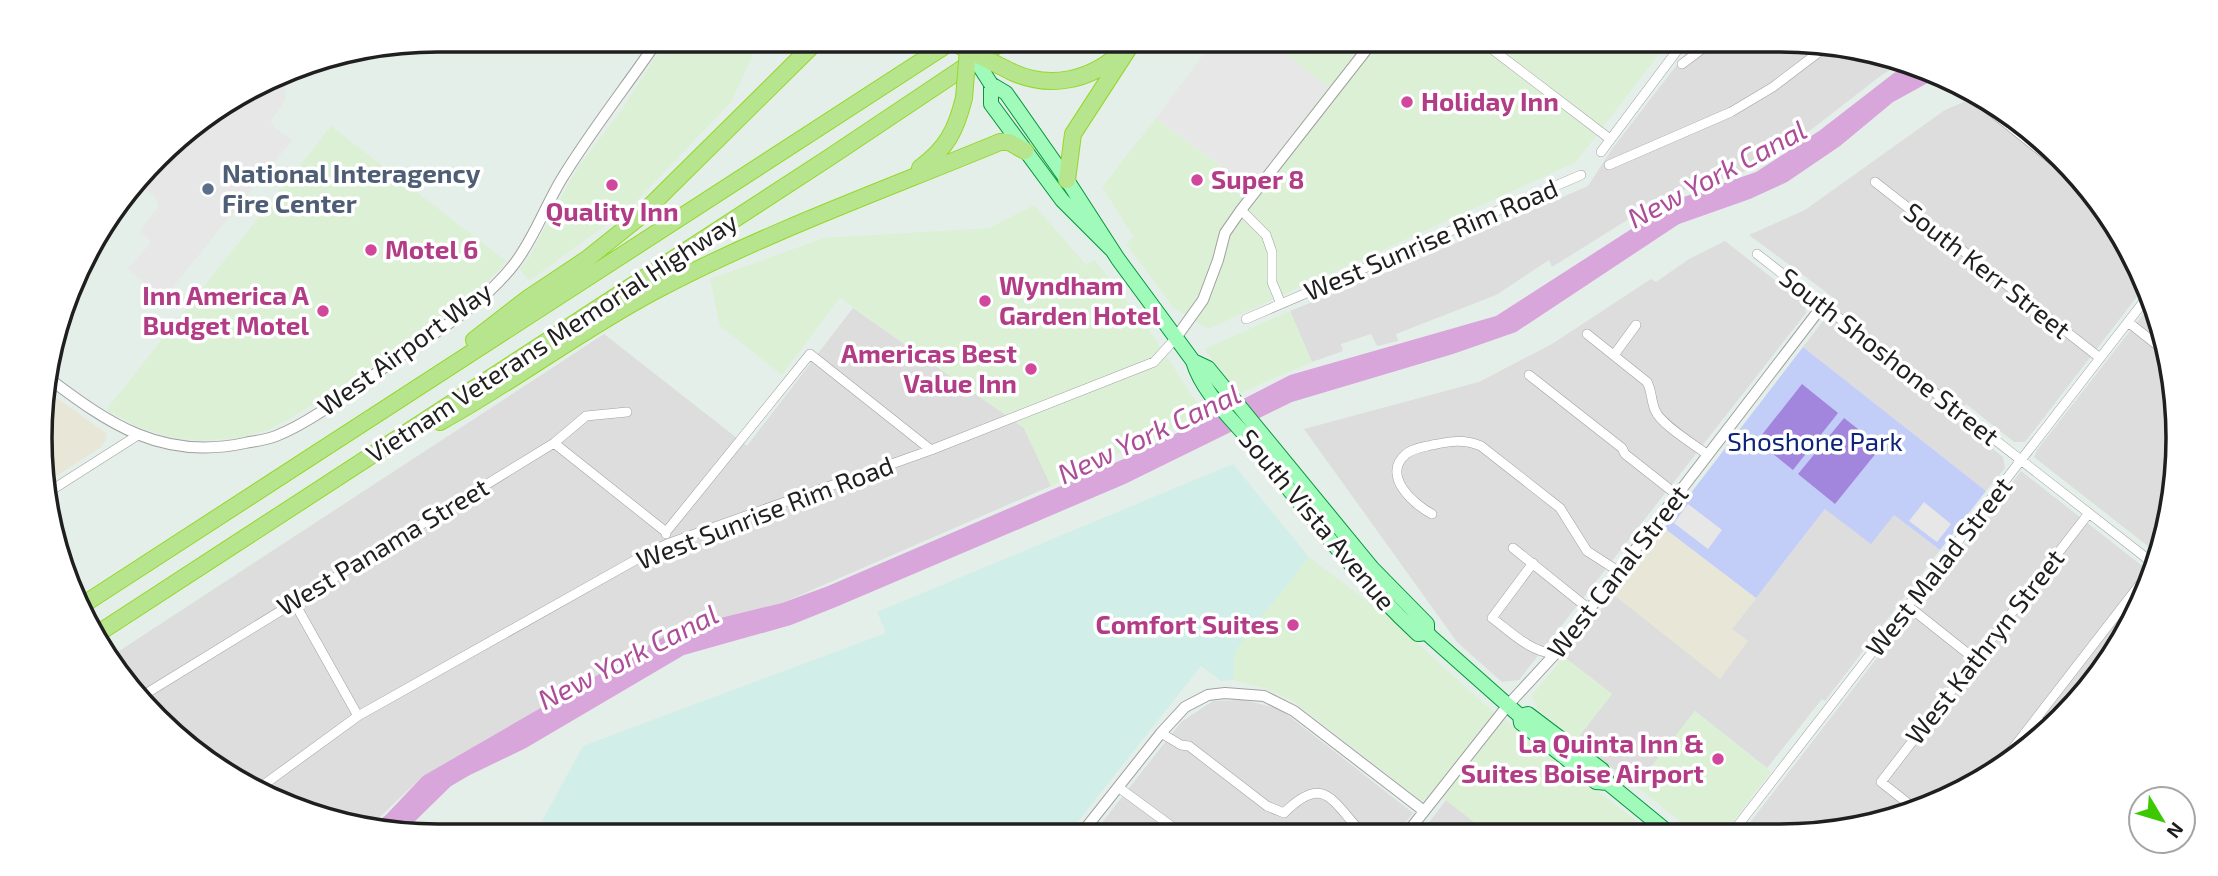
<svg xmlns="http://www.w3.org/2000/svg" width="2218" height="876" font-family="'Exo 2',sans-serif">
<style>
.residential{fill:#dcdddc}
.commercial{fill:#dbf0d5}
.industrial{fill:#e8e7d7}
.farmland{fill:#d1eee8}
.park{fill:#c3cef8}
.pitch{fill:#a285dd}
.parking{fill:#e7e7e7}
.water{fill:#d9a6dc}
.lines{fill:none;stroke-linecap:round;stroke-linejoin:round}
.minor-casing{stroke:#a0a0a0;stroke-width:10}
.tertiary-casing{stroke:#a0a0a0;stroke-width:12}
.primary-casing{stroke:#03963c;stroke-width:16}
.motorway-casing{stroke:#95d728;stroke-width:18}
.minor{stroke:#fff;stroke-width:9}
.tertiary{stroke:#fff;stroke-width:10}
.primary{stroke:#a0fab9;stroke-width:14}
.motorway{stroke:#b7e58e;stroke-width:16}
.primary-bridge-casing{stroke:#03963c;stroke-width:16;stroke-linecap:butt}
.motorway-bridge-casing{stroke:#95d728;stroke-width:18;stroke-linecap:butt}
.primary-bridge{stroke:#a0fab9;stroke-width:14}
.motorway-bridge{stroke:#b7e58e;stroke-width:16}
.hotel-dot{fill:#d1479c;stroke:#fff;stroke-width:2.5}
.service-dot{fill:#5c6f8a;stroke:#fff;stroke-width:2.5}
.labels{text-anchor:middle;stroke-width:7;stroke-linejoin:round;paint-order:stroke}
.hotel-label{font-size:26px;font-weight:bold;fill:#b23c85;stroke:#fff;text-anchor:start}
.service-label{font-size:26px;font-weight:bold;fill:#4e5e75;stroke:#fff;text-anchor:start}
.street-label{font-size:26px;fill:#1f1f1f;stroke:#fff}
.park-label{font-size:26px;fill:#0e247b;stroke:#fff}
.water-label{font-size:28px;font-style:italic;fill:#ad4d98;stroke:#fff}
.rim{fill:none;stroke:#1f1f1f;stroke-width:3.5}
</style>
<rect width="100%" height="100%" fill="#e5efe9"/>
<!-- residential -->
<path class="residential" d="M1696,40H1780L1883,54L1902,63L1883,74L1786,149L1753,168L1731,177L1676,192L1656,202L1552,267L1549,260L1496,295L1396,334L1398,341L1377,346L1371,334L1341,344L1343,351L1312,362L1290,311L1410,263L1588,186L1612,149Z
M1973,98L2022,123L2125,239L2142,290L2025,442H2014L1966,404L1954,418L2003,457L2005,468L1986,491L1803,347L1838,301L1749,235L1805,210L1945,110Z
M1725,241L1804,303L1806,313L1519,680L1502,682L1457,642L1304,429L1479,382L1552,344L1651,279L1656,282L1689,259Z
M853,308L1024,428L1051,486L782,603L679,628L423,776L369,827L335,822L196,754L107,659L604,334L747,446Z
M2148,308L2174,386L2164,541L2158,554L2034,457L2037,450Z
M2021,471L2150,572L2111,659L2043,737L1956,795L1832,832L1742,833Z
M1825,509L1894,515L1940,550L1825,701L1822,699L1767,768L1695,711L1636,786L1576,740L1612,694L1564,657L1613,594L1721,678L1732,629Z
M1244,700L1280,709L1413,813L1397,833L1093,834L1181,722L1213,701Z
M1446,800L1488,833H1421Z"/>
<!-- commercial -->
<path class="commercial" d="M666,40H760L731,102L633,205L529,281L520,269L530,256L562,195L579,166L621,111Z
M1267,40H1670L1576,162L1208,329L1174,308L1126,244L1134,237L1102,187L1156,118L1250,188L1327,87Z
M331,126L506,261L502,267L473,297L321,400L269,430L240,438L198,441L169,437L136,426L106,410Z
M1034,205L1086,265L1095,260L1151,333L1203,412L1051,486L1024,428L840,298L782,375L720,326L710,279L824,238L990,228Z
M1290,311L1312,362L1239,393L1204,349Z
M1309,557L1393,621L1483,703L1652,833H1488L1433,790L1423,802L1294,702L1264,688L1233,680L1235,651Z
M1564,657L1612,694L1576,740L1536,708L1532,695Z
M1695,711L1771,772L1724,833H1695L1636,786Z"/>
<!-- industrial -->
<path class="industrial" d="M47,391L106,433L107,438L101,447L47,482L44,394Z
M1664,528L1756,598L1732,629L1748,641L1720,679L1613,594Z"/>
<!-- farmland -->
<path class="farmland" d="M1233,464L1309,557L1235,651L1233,680L1221,681L1201,666L1068,834L534,836L583,746L886,633L877,612Z"/>
<!-- park -->
<path class="park" d="M1803,347L1986,491L1940,550L1894,515L1871,544L1825,509L1756,598L1664,528Z"/>
<!-- pitch -->
<path class="pitch" d="M1802,384L1838,413L1793,470L1757,441Z
M1844,418L1881,447L1835,504L1798,474Z"/>
<!-- parking -->
<path class="parking" d="M1214,40H1267L1328,87L1251,188L1156,118Z
M277,80L285,86V101L271,121L275,128L292,140L163,299L128,269L151,242L140,231L159,206L155,196L141,187V182L176,139Z
M1924,502L1951,524L1937,542L1909,521Z
M1688,504L1722,530L1708,549L1674,523Z"/>
<!-- water -->
<path class="water" d="M1908,66L1935,79L1893,102L1840,146L1787,182L1750,199L1679,224L1516,332L1453,354L1292,402L1125,484L836,607L791,625L684,655L526,748L470,775L451,786L405,831L371,827L386,815L423,776L679,628L782,603L828,586L1140,452L1290,375L1496,316L1678,199L1756,172L1819,131L1894,73Z"/>
<g class="lines">
<!-- minor casing -->
<g class="minor-casing">
<path id="minor" d="M1480,40L1610,139
M1682,64L1714,40
M1982,104L2060,166
M1601,152L1685,40
M1609,165L1731,112L1773,87L1827,46
M1875,182L2100,358
M1241,210L1266,235L1272,252V282L1281,304
M1757,254L2154,564
M1246,319L1581,175
M2128,322L2161,348
M1587,334L1647,382C1652,391 1651,401 1655,410C1660,424 1695,445 1708,455
M1614,355L1636,325
M1529,375L1622,448L1625,454L1677,495
M554,443L666,532V534
M47,493L138,435
M1432,514C1413,504 1381,475 1406,454C1413,448 1424,447 1432,445C1451,441 1463,439 1481,446L1560,508L1587,551L1618,571
M666,532L810,354L931,450
M1513,548L1589,609
M1533,563L1492,618C1511,632 1530,652 1555,654
M294,602L358,716
M1908,606L1976,660
M142,696L554,443L586,416L627,412
M2037,718L2050,728
M1161,733L1181,745L1189,746L1267,806L1284,813C1324,773 1332,801 1362,833
M2001,764L2151,570
M262,786L358,716L639,558L667,544L931,450L1154,362L1175,339
M1118,787L1182,834
M1914,808L1881,782L2089,513
M1732,833L2145,300
M1155,834L1165,822"/>
</g>
<!-- tertiary casing -->
<g class="tertiary-casing">
<path id="tertiary" d="M1175,339L1203,300L1218,260L1225,233L1241,210L1374,40
M47,377C109,424 162,461 245,443C255,441 266,440 276,436C314,421 357,386 392,362C434,333 483,305 515,263C534,238 545,207 561,180C590,132 626,87 658,40
M1407,833L1508,705L1555,654L1823,305
M1081,834L1161,733L1185,707L1208,695L1225,693L1264,696L1294,711L1424,811"/>
</g>
<!-- primary casing -->
<g class="primary-casing">
<path id="primary" d="M1111,249L1062,200L991,104V84L1006,93L1067,180L1118,259L1193,361C1202,392 1231,418 1252,443C1305,509 1356,577 1418,634L1427,633
M1193,361L1208,368L1372,568L1427,624V633L1431,637L1520,716L1521,723L1596,782L1608,783
M1520,716L1528,714L1602,770L1608,783L1669,833"/>
</g>
<!-- motorway casing -->
<g class="motorway-casing">
<path id="motorway" d="M1012,72C1049,89 1089,81 1119,54
M920,168C947,148 956,130 964,98
M1067,180L1073,134L1134,40
M474,340L527,299L587,259L637,219L818,40
M440,422C513,382 580,331 653,292C764,233 884,190 1000,142H1009L1025,151
M84,604L954,40
M97,634L830,157L1005,40"/>
</g>
<!-- minor -->
<use href="#minor" class="minor"/>
<!-- tertiary -->
<use href="#tertiary" class="tertiary"/>
<!-- primary -->
<use href="#primary" class="primary"/>
<!-- motorway -->
<use href="#motorway" class="motorway"/>
<!-- primary-bridge casing -->
<g class="primary-bridge-casing">
<path id="primary-bridge" d="M969,50L991,84"/>
</g>
<!-- motorway-bridge casing -->
<g class="motorway-bridge-casing">
<path id="motorway-bridge" d="M948,40L1012,72
M964,98L968,49"/>
</g>
<!-- primary-bridge -->
<use href="#primary-bridge" class="primary-bridge"/>
<!-- motorway-bridge -->
<use href="#motorway-bridge" class="motorway-bridge"/>
</g>
<!-- markers -->
<g class="hotel-dot">
<circle cx="1407" cy="102" r="7"/>
<circle cx="1197" cy="180" r="7"/>
<circle cx="612" cy="185" r="7"/>
<circle cx="371" cy="250" r="7"/>
<circle cx="985" cy="301" r="7"/>
<circle cx="323" cy="311" r="7"/>
<circle cx="1031" cy="369" r="7"/>
<circle cx="1293" cy="625" r="7"/>
<circle cx="1718" cy="759" r="7"/>
</g>
<circle class="service-dot" cx="208" cy="189" r="7"/>
<g class="labels">
<!-- hotel labels -->
<g class="hotel-label">
<text x="1421" y="111">Holiday Inn</text>
<text x="1211" y="189">Super 8</text>
<text x="612" y="221" text-anchor="middle">Quality Inn</text>
<text x="385" y="259">Motel 6</text>
<text x="999" y="295">Wyndham<tspan x="999" dy="30">Garden Hotel</tspan></text>
<text x="309" y="305" text-anchor="end">Inn America A<tspan x="309" dy="30">Budget Motel</tspan></text>
<text x="1017" y="363" text-anchor="end">Americas Best<tspan x="1017" dy="30">Value Inn</tspan></text>
<text x="1279" y="634" text-anchor="end">Comfort Suites</text>
<text x="1704" y="753" text-anchor="end">La Quinta Inn &amp;<tspan x="1704" dy="30">Suites Boise Airport</tspan></text>
</g>
<!-- service labels -->
<g class="service-label">
<text x="222" y="183">National Interagency<tspan x="222" dy="30">Fire Center</tspan></text>
</g>
<!-- street labels -->
<g class="street-label">
<text transform="translate(1431 240) rotate(-23)" y="9">West Sunrise Rim Road</text>
<text transform="translate(1987 271) rotate(38)" y="9">South Kerr Street</text>
<text transform="translate(552 338) rotate(-33)" y="9">Vietnam Veterans Memorial Highway</text>
<text transform="translate(405 349) rotate(-36)" y="9">West Airport Way</text>
<text transform="translate(1889 357) rotate(38)" y="9">South Shoshone Street</text>
<text transform="translate(765 513) rotate(-21)" y="9">West Sunrise Rim Road</text>
<text transform="translate(1317 520) rotate(50)" y="9">South Vista Avenue</text>
<text transform="translate(383 547) rotate(-31)" y="9">West Panama Street</text>
<text transform="translate(1939 567) rotate(-52)" y="9">West Malad Street</text>
<text transform="translate(1618 572) rotate(-52)" y="9">West Canal Street</text>
<text transform="translate(1985 647) rotate(-52)" y="9">West Kathryn Street</text>
</g>
<!-- park labels -->
<g class="park-label">
<text x="1815" y="451">Shoshone Park</text>
</g>
<!-- water labels -->
<g class="water-label">
<text transform="translate(1717 174) rotate(-28)" y="10">New York Canal</text>
<text transform="translate(1149 434) rotate(-25)" y="10">New York Canal</text>
<text transform="translate(628 657) rotate(-27)" y="10">New York Canal</text>
</g>
</g>
<!-- crop -->
<path d="M0 0H2218V876H0ZM438 52H1780A386 386 0 0 1 2166 438V438A386 386 0 0 1 1780 824H438A386 386 0 0 1 52 438V438A386 386 0 0 1 438 52Z" fill="#fff" fill-rule="evenodd"/>
<path class="rim" d="M438 52H1780A386 386 0 0 1 2166 438V438A386 386 0 0 1 1780 824H438A386 386 0 0 1 52 438V438A386 386 0 0 1 438 52Z"/>
<!-- north arrow -->
<g transform="translate(2162 820) rotate(128)"><circle r="33" fill="#ffffff" stroke="#a5a5a5" stroke-width="2"/>
<path d="M0-5L12 26L0 18L-12 26Z" fill="#3cc904"/>
<text y="-10" font-size="19" font-weight="bold" text-anchor="middle" fill="#1f1f1f">N</text>
</g>
</svg>
